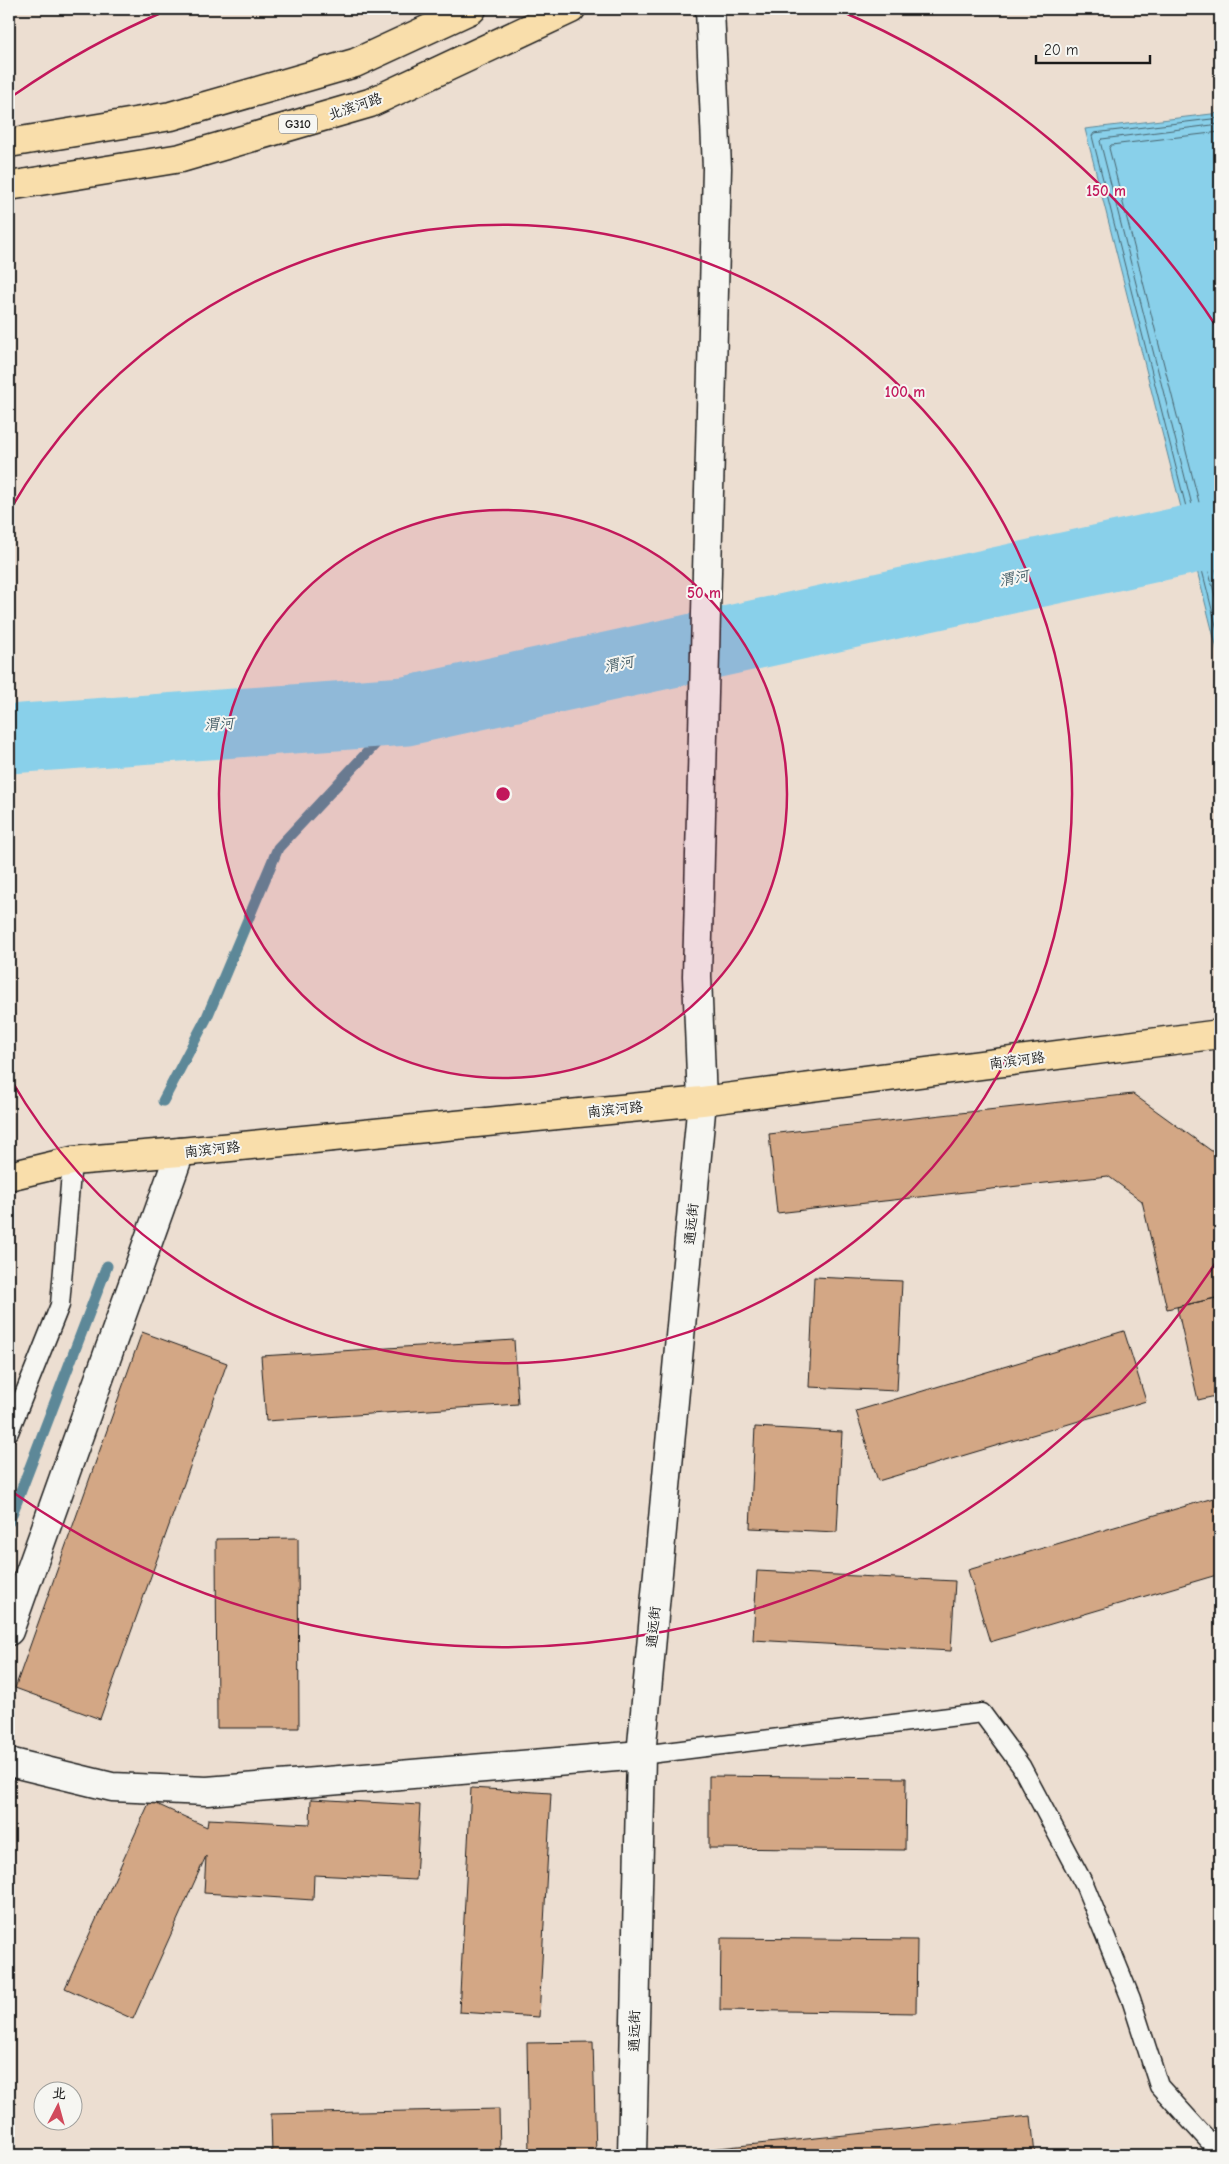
<svg xmlns="http://www.w3.org/2000/svg" width="1229" height="2164" font-family="'Comic Neue','LXGW WenKai TC',sans-serif">
<style>
.water{fill:#89d0ea;stroke:#5d8898}
.lines{fill:none;stroke-linecap:round;stroke-linejoin:round}
.shore{stroke:#48646e;stroke-width:1}
.stream{stroke:#5d8898;stroke-width:11}
.river{stroke:#89d0ea;stroke-width:69}
.building{fill:#d3a785;stroke:#1c1c1c}
.service-casing{stroke:#1c1c1c;stroke-width:21}
.minor-casing{stroke:#1c1c1c;stroke-width:31}
.tertiary-casing{stroke:#1c1c1c;stroke-width:31}
.secondary-casing{stroke:#1c1c1c;stroke-width:31}
.primary-casing{stroke:#1c1c1c;stroke-width:31}
.trunk-casing{stroke:#1c1c1c;stroke-width:31}
.service{stroke:#f6f6f2;stroke-width:18}
.minor{stroke:#f6f6f2;stroke-width:28}
.tertiary{stroke:#f6f6f2;stroke-width:28}
.secondary{stroke:#f6f6f2;stroke-width:28}
.primary{stroke:#f9deab;stroke-width:28}
.trunk{stroke:#f9deab;stroke-width:28}
.ring{fill:none;stroke:#c2185b;stroke-width:2.5}
.labels{text-anchor:middle;stroke-width:4;stroke-linejoin:round;paint-order:stroke}
.shield{fill:#f6f6f2;stroke:#5d5d5c;stroke-width:1}
.shield-label{font-size:12px;font-weight:bold;fill:#1c1c1c}
.street-label{font-size:14px;fill:#1c1c1c;stroke:#f6f6f2}
.water-label{font-size:15px;font-style:italic;fill:#425b64;stroke:#f6f6f2}
.centre{fill:#c2185b;stroke:#f6f6f2;stroke-width:2.5}
.ring-label{font-size:15px;text-anchor:middle;font-weight:bold;fill:#c2185b;stroke:#f6f6f2;stroke-width:4;stroke-linejoin:round;paint-order:stroke}
</style>
<rect width="100%" height="100%" fill="#ecded1"/>
<filter id="ink" filterUnits="userSpaceOnUse"><feTurbulence type="fractalNoise" baseFrequency=".02" numOctaves="2"/><feDisplacementMap in="SourceGraphic" scale="10" xChannelSelector="R" yChannelSelector="G"/><feConvolveMatrix kernelMatrix="1 2 1 2 8 2 1 2 1" color-interpolation-filters="sRGB"/></filter>
<g filter="url(#ink)">
<!-- water -->
<path class="water" d="M1220,113V661L1085,129Z"/>
<g class="lines">
<!-- shore -->
<path class="shore" d="M1220,118L1094,133L1092,136L1220,641
M1220,124L1102,139L1100,141L1220,616
M1220,132L1111,145L1109,148L1220,585"/>
<!-- stream -->
<path class="stream" d="M163,1101L207,1017L278,848L406,711
M9,1522L107,1266"/>
<!-- river -->
<path class="river" d="M9,739L406,711L1220,533"/>
</g>
<!-- building -->
<path class="building" d="M1133,1094L1213,1152L1220,1184V1297L1167,1309L1142,1201L1108,1176L777,1213L769,1134Z
M814,1277L902,1281L897,1391L809,1387Z
M1220,1297V1395L1198,1400L1177,1307Z
M1124,1331L1146,1401L878,1481L856,1411Z
M142,1332L227,1363L100,1719L15,1688Z
M514,1340L518,1404L266,1421L261,1356Z
M755,1427L842,1432L837,1532L750,1528Z
M1220,1496V1574L990,1642L968,1570Z
M298,1538L299,1728H217L216,1539Z
M757,1571L955,1581L951,1651L753,1640Z
M709,1776L906,1778L905,1850L709,1848Z
M471,1788L551,1793L539,2017L459,2012Z
M311,1799L420,1805L416,1880L314,1875L313,1900L204,1893L206,1856L133,2019L65,1988L150,1801L207,1827L208,1819L310,1824Z
M721,1938L917,1940L916,2013L720,2010Z
M593,2042L596,2155H529L527,2043Z
M499,2109L500,2155H272L271,2114Z
M1031,2116L1035,2155H699V2150Z"/>
<g class="lines">
<!-- service casing -->
<g class="service-casing">
<path id="service" d="M9,1432L60,1305L72,1161
M641,1755L982,1713L1021,1766L1085,1886L1131,1999L1159,2086L1208,2140L1220,2144"/>
</g>
<!-- minor casing -->
<g class="minor-casing">
<path id="minor" d="M9,1631L180,1152
M9,1762L112,1787L207,1791L641,1755"/>
</g>
<!-- tertiary casing -->
<g class="tertiary-casing">
<path id="tertiary" d="M632,2155L641,1755L702,1101"/>
</g>
<!-- secondary casing -->
<g class="secondary-casing">
<path id="secondary" d="M702,1101L697,976L717,168L710,9"/>
</g>
<!-- primary casing -->
<g class="primary-casing">
<path id="primary" d="M9,1176L72,1161L180,1152L702,1101L1220,1034"/>
</g>
<!-- trunk casing -->
<g class="trunk-casing">
<path id="trunk" d="M9,143L171,116L355,63L472,9
M9,186L181,158L370,103L571,9"/>
</g>
<!-- service -->
<use href="#service" class="service"/>
<!-- minor -->
<use href="#minor" class="minor"/>
<!-- tertiary -->
<use href="#tertiary" class="tertiary"/>
<!-- secondary -->
<use href="#secondary" class="secondary"/>
<!-- primary -->
<use href="#primary" class="primary"/>
<!-- trunk -->
<use href="#trunk" class="trunk"/>
</g>
</g>
<!-- distance rings -->
<circle cx="503" cy="794" r="284" fill="#c2185b" fill-opacity=".12"/>
<g class="ring">
<circle cx="503" cy="794" r="284"/>
<path d="M10 510A569 569 0 1 1 10 1078"/>
<path d="M1218 1259A853 853 0 0 1 14 1493M14 95A853 853 0 0 1 170 9M836 9A853 853 0 0 1 1218 329"/>
</g>
<g class="labels">
<!-- shield labels -->
<rect class="shield" x="279" y="114.5" width="38" height="19" rx="4"/>
<g class="shield-label">
<text x="298" y="128">G310</text>
</g>
<!-- street labels -->
<g class="street-label">
<text transform="translate(355 106) rotate(-19)" y="5">北滨河路</text>
<text transform="translate(1017 1060) rotate(-7)" y="5">南滨河路</text>
<text transform="translate(615 1109) rotate(-6)" y="5">南滨河路</text>
<text transform="translate(212 1149) rotate(-6)" y="5">南滨河路</text>
<text transform="translate(691 1224) rotate(-85)" y="5">通远街</text>
<text transform="translate(653 1627) rotate(-85)" y="5">通远街</text>
<text transform="translate(634 2031) rotate(-89)" y="5">通远街</text>
</g>
<!-- water labels -->
<g class="water-label">
<text transform="translate(1014 578) rotate(-12)" y="5">渭河</text>
<text transform="translate(619 664) rotate(-12)" y="5">渭河</text>
<text transform="translate(219 724) rotate(-4)" y="5">渭河</text>
</g>
</g>
<circle cx="503" cy="794" r="8" class="centre"/>
<g class="ring-label">
<text x="1106" y="196">150 m</text>
<text x="905" y="397">100 m</text>
<text x="704" y="598">50 m</text>
</g>
<!-- margin -->
<rect width="1229" height="2164" fill="none" stroke="#f6f6f2" stroke-width="30"/>
<rect x="15" y="15" width="1199" height="2134" fill="none" stroke="#1c1c1c" stroke-width="2" filter="url(#ink)"/>
<!-- north arrow -->
<g transform="translate(58 2106) rotate(6)"><circle r="24" fill="#f6f6f2" stroke="#9f9f9c"/>
<path d="M0-4L9 19L0 12L-9 19Z" fill="#d1495b"/>
<text y="-8" font-size="14" font-weight="bold" text-anchor="middle" fill="#1c1c1c">北</text>
</g>
<!-- scale -->
<path d="M1036 55v8h114v-8" fill="none" stroke="#1c1c1c" stroke-width="2.5"/>
<text x="1044" y="55" font-size="15" fill="#1c1c1c" stroke="#f6f6f2" stroke-width="4" paint-order="stroke">20 m</text>
</svg>
